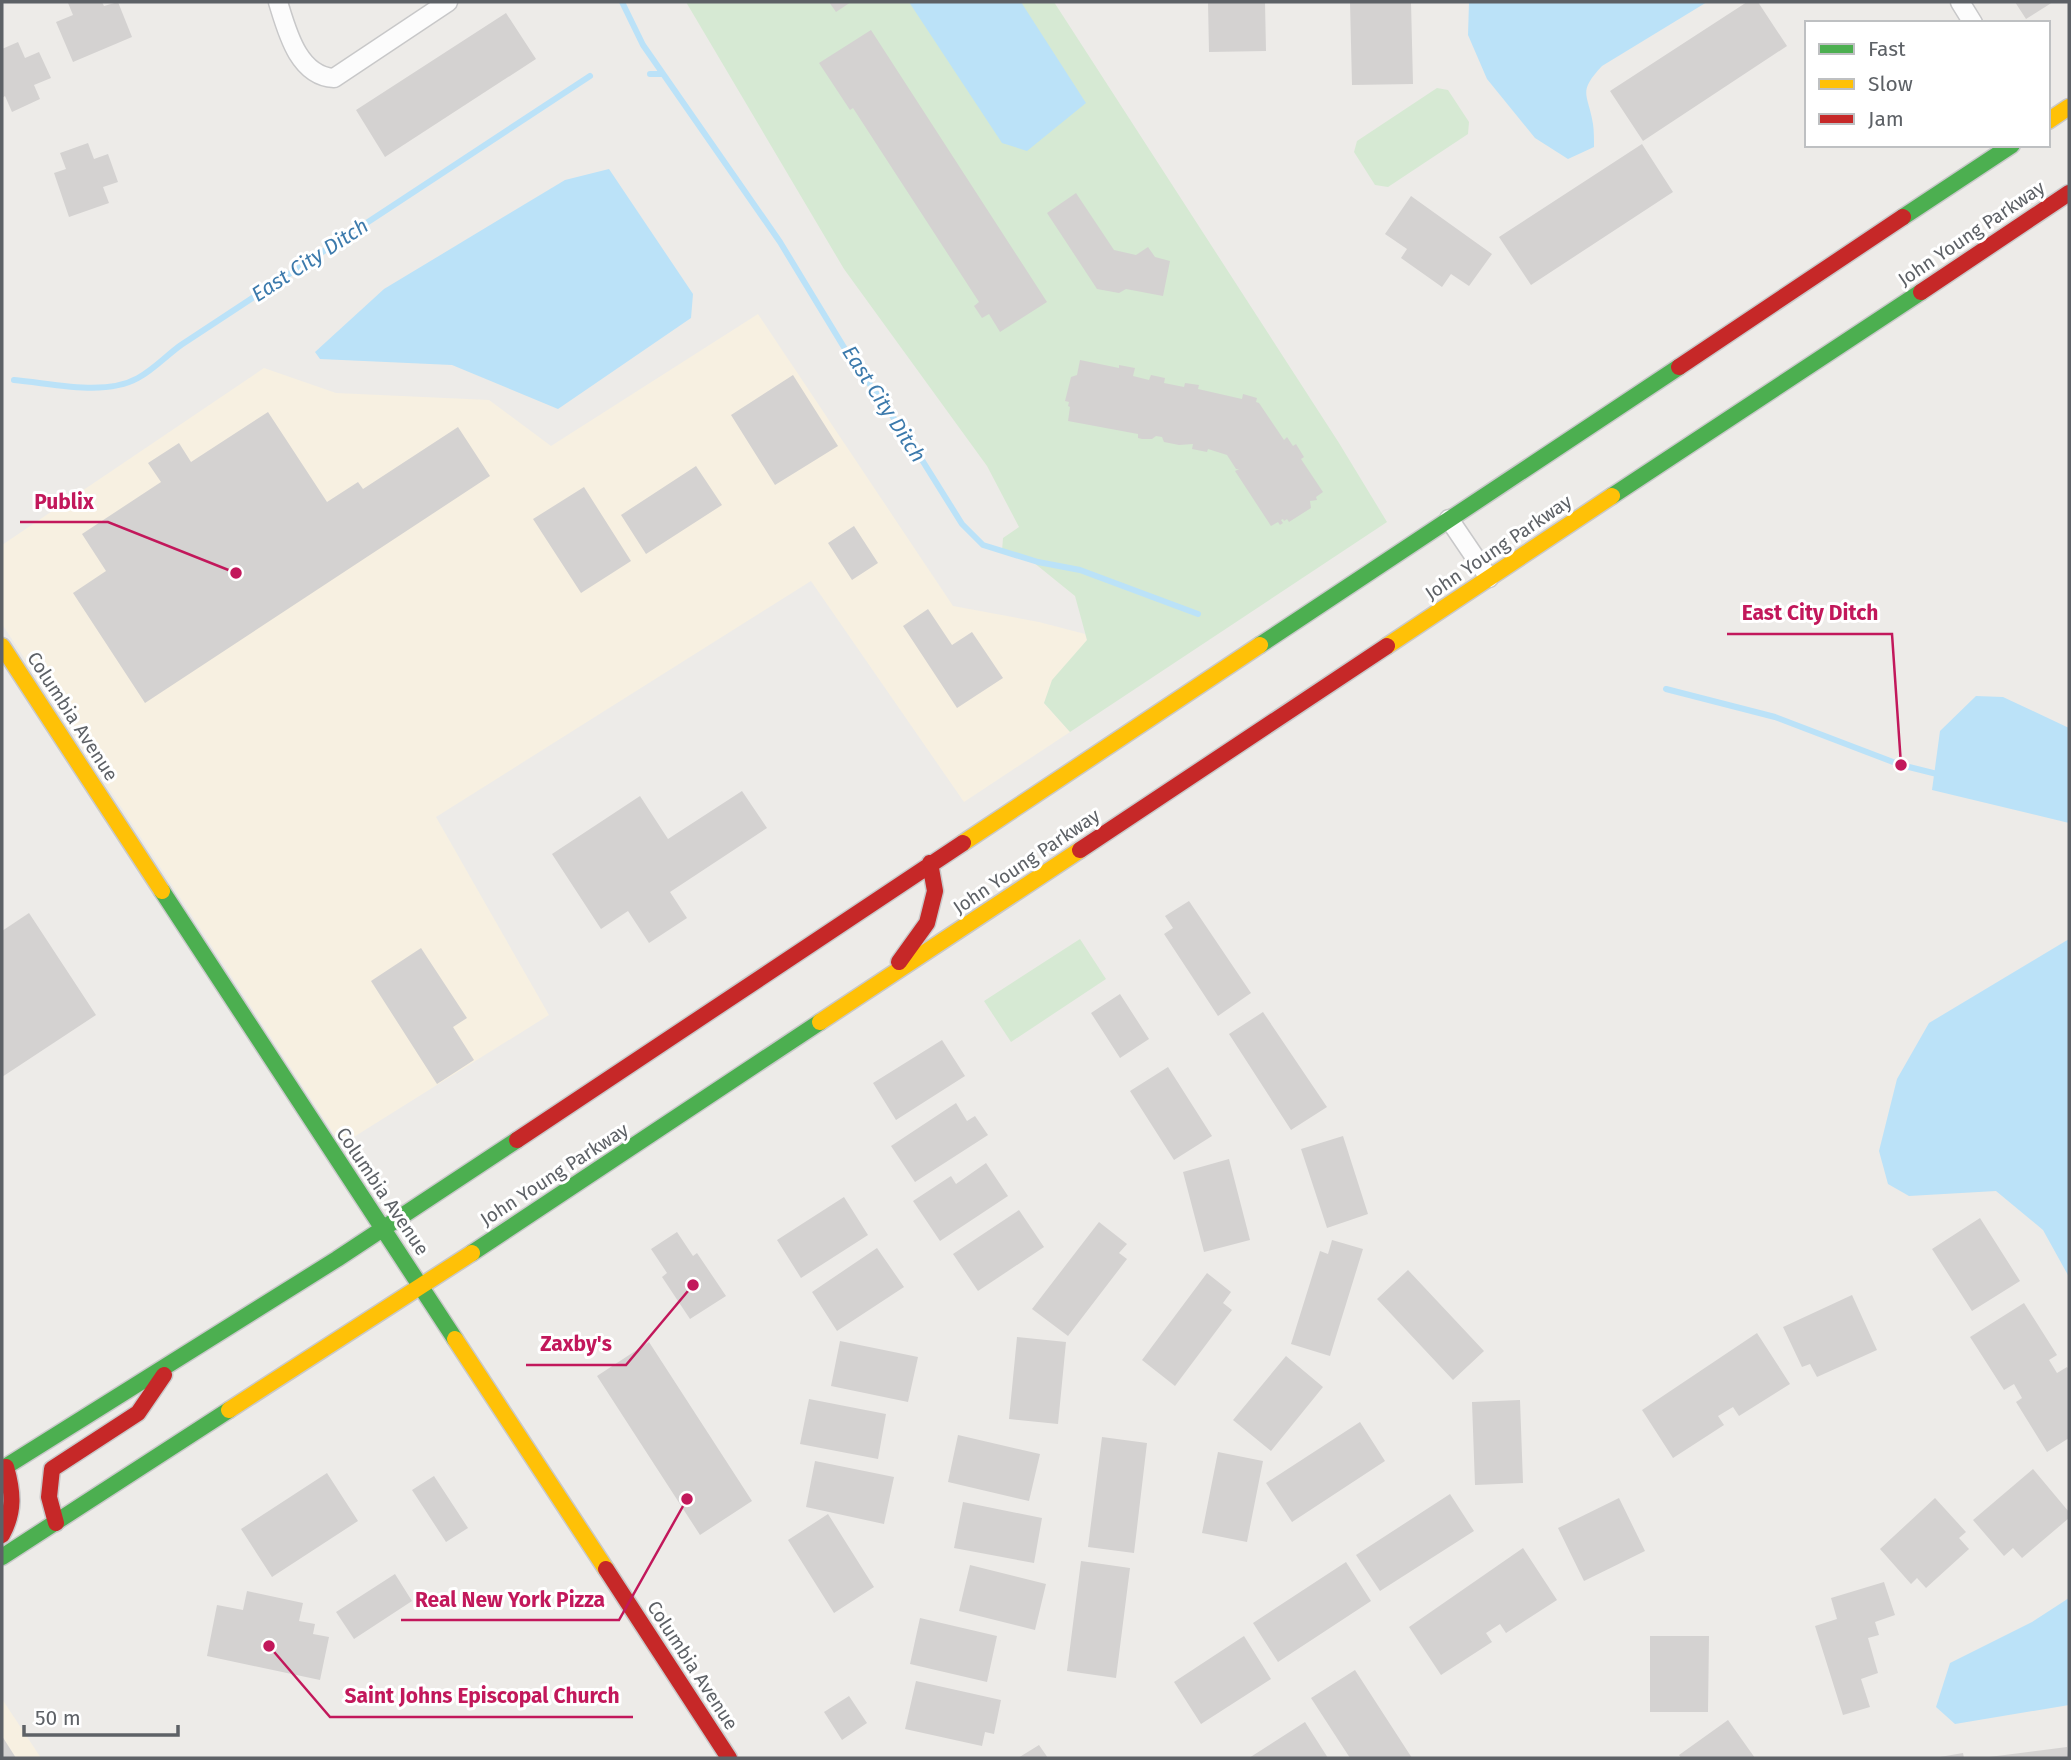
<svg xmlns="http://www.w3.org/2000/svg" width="2071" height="1760" font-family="'Fira Sans',sans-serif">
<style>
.commercial{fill:#f7f0e1}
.green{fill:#d6e9d3}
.water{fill:#bbe2f8}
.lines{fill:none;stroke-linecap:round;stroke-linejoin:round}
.stream{stroke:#bbe2f8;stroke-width:6}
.building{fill:#d4d2d1}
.street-casing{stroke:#c8c8c9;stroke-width:21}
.fast-casing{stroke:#c9c9ca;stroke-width:19}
.slow-casing{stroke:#c9c9ca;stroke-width:19}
.jam-casing{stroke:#c9c9ca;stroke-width:19}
.street{stroke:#fcfcfc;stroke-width:18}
.fast{stroke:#4caf50;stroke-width:16}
.slow{stroke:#ffc107;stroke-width:16}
.jam{stroke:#c62828;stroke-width:16}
.labels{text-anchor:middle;stroke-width:6;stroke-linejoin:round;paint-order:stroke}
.street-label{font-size:19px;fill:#5d6166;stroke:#fff}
.water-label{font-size:21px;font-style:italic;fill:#3c7aac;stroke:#fff}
.leader{fill:none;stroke:#c2185b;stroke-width:2.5}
.callout-dot{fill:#c2185b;stroke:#fff;stroke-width:2.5}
.callout-label{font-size:21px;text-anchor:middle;font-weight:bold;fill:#c2185b;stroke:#fff;stroke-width:6;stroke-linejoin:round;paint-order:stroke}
</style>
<rect width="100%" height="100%" fill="#edebe8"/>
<!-- commercial -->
<path class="commercial" d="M758,314L953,606L1039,622L1085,634L1087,640L1044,703L1070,732L964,802L811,581L436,817L549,1015L341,1145L2,624V545L264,368L336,393L489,400L551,446Z
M2,1699L41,1758H2Z"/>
<!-- green -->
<path class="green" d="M686,2H1054L1339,443L1387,522L1070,732L1044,703L1052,680L1087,640L1075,596L1033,562L1002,551L1003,538L1019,527L987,466L844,269Z
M1437,88L1448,90L1469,122L1468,134L1388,187L1375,185L1354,152L1357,141Z
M1080,939L1106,979L1011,1042L984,1001Z"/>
<!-- water -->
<path class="water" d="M909,2H1021L1086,103L1027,151L1002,143Z
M1469,2H1707L1602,66C1577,93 1588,93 1593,124C1594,131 1594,140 1594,147L1568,159L1535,138L1487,79L1468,35Z
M609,169L693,294L691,318L558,409L452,365L320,359L315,352L384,289L565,180Z
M1976,696L2003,697L2069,728V823L1932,790L1940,731Z
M2069,939V1277L2043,1230L1996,1191L1909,1196L1888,1184L1879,1151L1897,1079L1929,1023Z
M2069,1598V1705L1955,1724L1936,1707L1950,1663L2032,1622Z"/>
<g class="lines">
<!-- stream -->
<path class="stream" d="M622,2L643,45L780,242L845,349L912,444L962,524L983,545L1038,562L1080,570L1198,614
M650,74H663
M14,380C51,383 104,397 138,378C153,370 167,355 181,345L590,76
M1666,689L1775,717L1901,765L1941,775"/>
</g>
<!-- building -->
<path class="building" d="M71,2H102L104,6L118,2L132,37L73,62L56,22L73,15L68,3Z
M829,2H851L836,12Z
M1208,2H1265L1266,51L1209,52Z
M1350,2H1411L1413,84L1352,85Z
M1747,2H1758L1787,46L1643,141L1610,91Z
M2015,2H2053L2026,19Z
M506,13L536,59L385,157L356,110Z
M871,30L1047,302L1000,332L989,314L982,318L974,306L979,302L853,108L850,110L819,63Z
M18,42L25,58L39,52L51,78L34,85L40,99L12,112L5,96L2,98V49Z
M88,143L94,159L108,154L118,182L103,187L109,203L69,217L54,173L66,169L60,153Z
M1642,144L1673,192L1531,285L1499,237Z
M1076,193L1114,250L1136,255L1148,247L1155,257L1170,261L1163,296L1126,289L1119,293L1097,289L1047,213Z
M1411,196L1492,254L1469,286L1451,274L1442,287L1401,258L1407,249L1385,234Z
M1080,360L1119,368V365L1135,368L1133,376L1149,380L1151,375L1165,378L1164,383L1184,387L1185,383L1199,385L1198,389L1242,399L1243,394L1257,398L1256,402L1259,403L1284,440L1287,437L1293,446L1296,444L1304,457L1301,459L1323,492L1316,497L1317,500L1310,501L1311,508L1289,522L1287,519L1284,521L1283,519L1281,520L1283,523L1280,525L1278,522L1271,526L1235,471L1239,469H1236L1227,455L1208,449L1207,452L1192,449L1193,444L1179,445L1164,442L1162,437L1156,436L1152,439H1142L1138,438V434L1068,421L1070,407L1068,406L1069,402L1065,401L1071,377L1077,375Z
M793,375L838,446L775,485L731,415Z
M268,412L327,502L358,482L363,489L458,427L490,476L145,703L73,593L106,571L82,534L161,482L148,463L179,443L191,462Z
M696,466L722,505L646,554L621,515Z
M584,487L631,561L581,593L533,519Z
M854,526L878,563L852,580L828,543Z
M928,609L952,645L972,632L1003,678L957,708L903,626Z
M742,791L767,828L670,892L687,918L649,943L628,911L601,929L552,854L640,796L668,839Z
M1189,901L1251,993L1218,1016L1164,934L1173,928L1165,916Z
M29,913L96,1015L2,1077V931Z
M421,948L467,1018L453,1027L474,1060L437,1084L371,981Z
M1120,994L1149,1039L1120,1058L1091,1013Z
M1263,1012L1327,1107L1291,1130L1229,1034Z
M942,1040L965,1076L896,1120L873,1083Z
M1168,1067L1212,1136L1174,1160L1130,1091Z
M956,1103L967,1121L975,1116L988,1135L915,1182L891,1146Z
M1343,1136L1368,1214L1327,1228L1301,1149Z
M1229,1159L1250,1240L1204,1252L1183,1172Z
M986,1163L1008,1196L940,1241L913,1201L951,1176L956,1184Z
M844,1197L868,1235L801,1278L777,1240Z
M1019,1210L1044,1247L978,1291L953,1254Z
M1980,1218L2020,1281L1972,1311L1932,1249Z
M1099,1222L1127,1244L1119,1253L1127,1259L1068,1336L1032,1309Z
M677,1232L693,1256L697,1253L726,1296L690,1319L662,1277L667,1273L651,1249Z
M1332,1240L1363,1249L1330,1356L1291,1344L1320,1251L1328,1254Z
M877,1248L904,1287L837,1331L812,1292Z
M1408,1270L1484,1351L1453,1380L1377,1299Z
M1207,1273L1231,1292L1223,1303L1232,1310L1175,1386L1142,1360Z
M1852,1295L1877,1350L1817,1377L1810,1364L1802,1367L1783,1327Z
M2024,1303L2057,1355L2049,1360L2057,1373L2067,1367L2069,1370V1438L2047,1452L2016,1402L2022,1398L2014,1384L2004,1390L1970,1337Z
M1757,1333L1790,1384L1739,1416L1733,1407L1718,1416L1724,1425L1673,1458L1642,1410Z
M1017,1337L1066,1342L1058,1424L1009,1419Z
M840,1341L918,1357L908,1402L831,1386Z
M649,1342L752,1501L700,1535L597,1376Z
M1286,1356L1323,1387L1271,1451L1233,1420Z
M809,1399L886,1414L878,1459L800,1444Z
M1520,1400L1523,1483L1475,1485L1472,1402Z
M1360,1422L1385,1461L1292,1522L1266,1483Z
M958,1435L1040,1454L1029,1501L948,1482Z
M1102,1437L1147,1443L1134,1553L1088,1547Z
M1218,1452L1263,1461L1247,1542L1202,1533Z
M815,1461L894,1477L884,1524L806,1507Z
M2033,1469L2069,1512V1518L2022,1558L2013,1548L2004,1556L1973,1520Z
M327,1473L358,1521L272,1577L241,1529Z
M434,1476L468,1528L446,1542L412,1490Z
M1450,1494L1474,1531L1380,1591L1356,1555Z
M1619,1498L1645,1551L1584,1581L1558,1528Z
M1935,1498L1966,1532L1959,1538L1969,1549L1926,1588L1917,1578L1911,1584L1880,1549Z
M963,1502L1042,1518L1034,1563L954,1548Z
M828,1514L874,1587L834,1613L788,1540Z
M1523,1548L1557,1600L1506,1633L1500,1624L1486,1633L1492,1642L1441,1675L1409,1627Z
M1081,1561L1130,1568L1116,1678L1067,1671Z
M1346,1562L1371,1601L1278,1662L1253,1623Z
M970,1565L1046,1584L1035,1630L959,1611Z
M395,1574L412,1601L354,1639L336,1612Z
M1884,1582L1895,1615L1875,1622L1879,1635L1868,1638L1878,1673L1861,1679L1870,1707L1843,1715L1815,1626L1837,1619L1831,1598Z
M247,1591L303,1603L299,1621L315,1624L313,1634L329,1637L320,1680L207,1656L217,1605L243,1610Z
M920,1618L997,1636L987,1682L910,1664Z
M1244,1636L1271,1679L1201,1724L1174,1682Z
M1650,1636H1709L1708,1712H1650Z
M1355,1670L1412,1758H1350L1311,1698Z
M916,1681L1001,1700L994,1734L985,1732L982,1746L905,1729Z
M849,1696L867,1723L842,1740L824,1712Z
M1728,1720L1755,1758H1681L1679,1755Z
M1305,1722L1328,1758H1249Z
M2,1736L16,1758H2Z
M1039,1745L1048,1758H1018Z
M2067,1747L2068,1758H1989V1757Z
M1963,1753L1964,1758H1940V1757Z"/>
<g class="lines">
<!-- street casing -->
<g class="street-casing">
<path id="street" d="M278,2C287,31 298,76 334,78L448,2
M1960,2L1973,23
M1449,519L1489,578"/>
</g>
<!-- fast casing -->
<g class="fast-casing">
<path id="fast" d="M1903,217L2012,145
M1612,496L1921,292
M1260,645L1679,367
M162,891L455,1339
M472,1253L820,1022
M2,1469L337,1259L517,1140
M2,1557L229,1410"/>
</g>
<!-- slow casing -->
<g class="slow-casing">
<path id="slow" d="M2048,121L2069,107
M2,646L162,891
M1387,646L1612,496
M963,843L1260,645
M820,1022L1080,850
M455,1339L606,1569
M229,1410L472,1253"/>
</g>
<!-- jam casing -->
<g class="jam-casing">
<path id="jam" d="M1921,292L2069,193
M1679,367L1903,217
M1080,850L1387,646
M899,962L927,923L935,891L930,863
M517,1140L963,843
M56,1523L49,1497L52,1469L138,1413L164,1375
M2,1535C15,1511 13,1492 6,1467
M606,1569L729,1758"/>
</g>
<!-- street -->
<use href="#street" class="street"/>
<!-- fast -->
<use href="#fast" class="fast"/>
<!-- slow -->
<use href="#slow" class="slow"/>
<!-- jam -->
<use href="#jam" class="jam"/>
</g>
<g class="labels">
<!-- street labels -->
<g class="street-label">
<text transform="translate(1971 233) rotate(-34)" y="7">John Young Parkway</text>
<text transform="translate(1498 547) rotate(-34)" y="7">John Young Parkway</text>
<text transform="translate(73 716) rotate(57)" y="7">Columbia Avenue</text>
<text transform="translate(1026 861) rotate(-34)" y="7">John Young Parkway</text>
<text transform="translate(554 1174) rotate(-33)" y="7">John Young Parkway</text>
<text transform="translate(383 1191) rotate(56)" y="7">Columbia Avenue</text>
<text transform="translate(693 1665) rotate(57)" y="7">Columbia Avenue</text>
</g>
<!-- water labels -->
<g class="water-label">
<text transform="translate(310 260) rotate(-33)" y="7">East City Ditch</text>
<text transform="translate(884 404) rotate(57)" y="7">East City Ditch</text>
</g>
</g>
<!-- callouts -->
<path class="leader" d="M236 573L108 522H20M1901 765L1892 634H1727M693 1285L626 1365H526M687 1499L619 1620H401M269 1646L330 1717H633"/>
<g class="callout-dot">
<circle cx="236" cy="573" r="7"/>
<circle cx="1901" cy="765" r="7"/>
<circle cx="693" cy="1285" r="7"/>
<circle cx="687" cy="1499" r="7"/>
<circle cx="269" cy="1646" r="7"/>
</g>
<g class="callout-label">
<text x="64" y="509">Publix</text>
<text x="1810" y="620">East City Ditch</text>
<text x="576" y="1351">Zaxby's</text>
<text x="510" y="1607">Real New York Pizza</text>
<text x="482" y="1703">Saint Johns Episcopal Church</text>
</g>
<!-- border -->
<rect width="2071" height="1760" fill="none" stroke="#5d6166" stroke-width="7"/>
<!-- legend -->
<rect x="1805" y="21" width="245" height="126" fill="#ffffff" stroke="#bec0c2" stroke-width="2"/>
<rect x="1819" y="44" width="35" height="10" fill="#4caf50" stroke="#bec0c2" stroke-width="2"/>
<text x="1868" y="56" font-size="21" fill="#5d6166">Fast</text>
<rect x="1819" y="79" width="35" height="10" fill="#ffc107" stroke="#bec0c2" stroke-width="2"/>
<text x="1868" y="91" font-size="21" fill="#5d6166">Slow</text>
<rect x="1819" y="114" width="35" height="10" fill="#c62828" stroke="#bec0c2" stroke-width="2"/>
<text x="1868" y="126" font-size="21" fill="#5d6166">Jam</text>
<!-- scale -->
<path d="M24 1725v10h154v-10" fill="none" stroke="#5d6166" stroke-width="3.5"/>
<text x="35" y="1725" font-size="21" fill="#5d6166" stroke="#ffffff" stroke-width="5" paint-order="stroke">50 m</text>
</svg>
